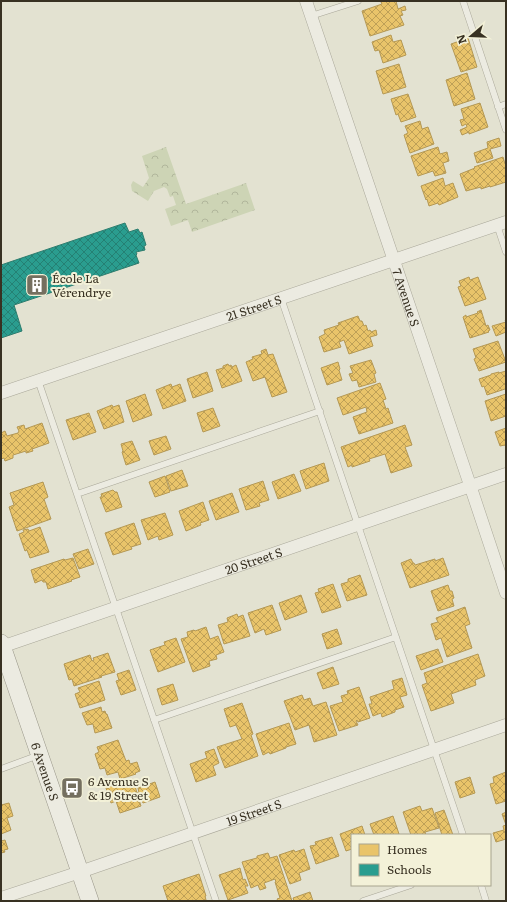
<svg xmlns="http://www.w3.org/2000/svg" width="507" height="902" viewBox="0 0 507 902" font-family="Literata,serif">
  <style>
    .park { fill: url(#park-crowns) }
    .homes { fill: url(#homes-cross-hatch); stroke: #b49854 }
    .schools { fill: url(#schools-cross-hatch); stroke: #2e7d6e }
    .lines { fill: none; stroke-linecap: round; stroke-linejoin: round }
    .service-casing { stroke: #a9a799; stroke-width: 7 }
    .minor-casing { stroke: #a9a799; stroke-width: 13 }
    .secondary-casing { stroke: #999689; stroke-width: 18 }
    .service { stroke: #ecebe1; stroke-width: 6 }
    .minor { stroke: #ecebe1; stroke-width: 12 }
    .secondary { stroke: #ecebe1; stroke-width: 17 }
    .labels { text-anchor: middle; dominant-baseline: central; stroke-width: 4; stroke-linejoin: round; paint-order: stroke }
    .poi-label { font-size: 12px; fill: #383122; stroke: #f3f1d8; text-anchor: start }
    .street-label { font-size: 12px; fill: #383122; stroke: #f3f1d8 }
  </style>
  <defs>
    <pattern id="park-crowns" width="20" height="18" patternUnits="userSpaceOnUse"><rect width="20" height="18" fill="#cdd4b5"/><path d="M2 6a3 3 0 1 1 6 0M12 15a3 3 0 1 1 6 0" fill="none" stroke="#b1b69b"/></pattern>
    <pattern id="homes-cross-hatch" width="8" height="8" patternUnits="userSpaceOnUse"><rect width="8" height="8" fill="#e9c46a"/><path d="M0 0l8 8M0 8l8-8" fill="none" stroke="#bea057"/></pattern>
    <pattern id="schools-cross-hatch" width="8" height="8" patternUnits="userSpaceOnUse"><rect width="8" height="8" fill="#2a9d8f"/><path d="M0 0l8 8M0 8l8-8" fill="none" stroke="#258174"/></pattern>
  </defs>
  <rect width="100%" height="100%" fill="#e3e2d1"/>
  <!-- park -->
  <path class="park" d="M166,147L186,204L246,183L255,210L192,232L188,220L171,226L165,209L176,205L173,196L170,197L167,189L164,187L154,191L148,201L132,191L131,185L133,181L143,187L149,178L142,156Z"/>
  <!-- homes -->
  <path class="homes" d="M384,1H396L398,9L405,6L406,10L401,11L403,15L400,16L404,25L370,36L362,11L382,4L381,2Z
    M391,35L393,42L401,40L406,55L383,63L379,50L375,51L372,42Z
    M468,38L477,67L461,72L451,44Z
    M399,64L406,87L383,94L376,71Z
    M467,73L475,99L454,106L446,80Z
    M408,94L416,117L401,122L398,114L396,115L391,99Z
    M480,103L488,127L469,134V132L462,135L460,130L467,127L466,124L462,126L460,120L464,119L461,109Z
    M420,121L422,129L428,127L434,144L410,153L404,135L408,133L405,126Z
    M499,138L501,146L490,149L493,158L477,163L474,153L488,148L487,142Z
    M438,147L440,154L447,152L449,161L443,163L446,173L435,176L433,171L418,176L411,156Z
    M503,157L505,164H506V182L490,187V186L481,189V187L466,191L460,174L475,168L474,167Z
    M443,178L445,186L453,183L458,197L439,205L438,203L429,206L427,199L426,200L421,186Z
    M469,277L470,280L478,277L486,299L465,306L458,287L461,286L459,281Z
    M481,310L486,326L488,325L490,330L488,331L489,332L470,338L463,317L466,315V317L478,313L477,312Z
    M358,316L360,321H362L364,326L366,325L368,331L370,330L371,332L376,330L377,335L370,337L373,346L349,354L344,340L339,342L341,347L324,352L319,337L325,334L324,330L339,325L338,323Z
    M505,320H506V332L496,336L492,326L506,322Z
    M498,341L506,362L479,371L474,359L476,358L473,349Z
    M266,349L268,355L273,354L287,392L272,397L265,377L253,381L246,362L253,359L252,357L262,354L261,351Z
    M371,360L376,373L374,374L376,382L359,387L357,380L352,381L349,374L353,373L350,366Z
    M338,362L340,369L339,370L342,380L327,385L321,368Z
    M228,364L229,366L231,365L232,367L236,365L242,381L222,388L216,370L223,368V366Z
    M506,371V388L505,389L487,395L484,386L482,387L479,379L491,375V374L499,372V373Z
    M207,372L213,391L193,398L187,379Z
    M380,383L386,399L383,400L386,409L388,408L393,423L359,434L353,417L367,412L366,407L343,415L337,398Z
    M171,384L172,387L180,384L186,401L163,409L156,390Z
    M145,394L152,415L133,422L126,401Z
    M506,394V416L491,421L485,401Z
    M112,405L113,407L119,405L124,422L104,429L97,411Z
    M213,408L220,426L203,432L197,413Z
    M89,413L96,432L73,440L66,420Z
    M42,423L49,443L32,449L33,451L26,453V451L13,455V458L5,461L4,458L1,459V433L5,431L7,436L18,433L19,431L17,427L24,425L25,429Z
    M405,425L412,445L405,447L412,466L391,473L385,454L369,459L370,461L352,467V465L348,467L341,447Z
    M506,428V445L505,446V445L500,446L495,432Z
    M166,436L171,449L154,455L149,441Z
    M132,441L140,460L126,465L122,452L123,451L121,444Z
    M324,463L329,481L306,489L300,471Z
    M182,470L188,486L171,491L166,476Z
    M294,474L301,491L278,499L272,482Z
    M165,476L170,492L155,497L149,482Z
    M263,481L269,500L259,503L260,506L246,510L239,489Z
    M43,482L48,497L44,499L51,519L17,531L9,507L14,505L10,493Z
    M113,490L115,492H117L122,507L106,512L100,497H102L101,494Z
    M232,493L239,512L216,520L209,501Z
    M203,502L209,520L200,523L201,525L186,531L179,511Z
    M165,513L173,535L159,540L158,536L148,540L141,520Z
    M134,523L141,544L131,547L132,549L113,555L105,533Z
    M40,527L49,552L30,558L27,550L25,551L19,534L24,532L23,530L28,529L29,531Z
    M88,549L94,564L79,569L73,554Z
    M73,558L80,577L71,580L72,581L48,589L46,582H43L42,580L35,583L31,570L64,559L65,560Z
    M443,558L449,575L410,588L401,563L411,559L413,563H414L415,565L435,559V561Z
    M360,575L367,595L347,601L341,584L348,582V579Z
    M333,584L341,607L322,613L315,593L319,592L318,589Z
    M448,585L450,591H452L454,598L452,599L454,606L438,611L431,591Z
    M301,595L307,612L285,620L279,603Z
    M272,605L281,630L266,635L264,629L255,633L248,613Z
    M465,607L470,624L465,626L472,648L447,657L441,638L436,640L431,624L438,622L436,618Z
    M237,614L238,617L243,615L250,636L224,644L218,625L228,622L227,618Z
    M206,627L210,639L218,636L224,652L216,655L217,659L209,661L210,666L193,672L181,639L188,637L187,632L194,630L195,631Z
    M337,629L342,644L327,649L322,634Z
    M176,638L185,662L158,672L150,650L165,645L164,642Z
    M438,649L443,662L421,670L416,656Z
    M108,653L115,672L101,676L102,677L74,686L72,679L69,680L64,664L90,655L92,661L94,660L93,658Z
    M478,654L485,676L475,680L476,685L451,694L454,703L431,711L422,685L427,683L424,673Z
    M333,667L339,684L323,689L317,673Z
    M129,670L136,690L121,695L116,681L119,680L117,674Z
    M402,678L407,695L400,697L404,707L395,710V712L382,717L381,713L373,716L369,704H372L370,697L394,689L392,681Z
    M99,681L105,700L80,708L75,694L80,692L78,688Z
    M173,684L178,700L162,705L157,689Z
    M359,687L370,718L358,722L357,720L356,721L358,725L339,731L330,706L343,702L341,696L348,694L347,691Z
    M302,695L304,700L310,698L313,706L326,702L337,735L314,742L309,725L295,730L284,701Z
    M242,703L253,734L251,735L258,756L225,768L217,747L242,739L236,725L230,727L224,709Z
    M101,707L102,712L105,711L106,714H107L112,728L95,733L93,724L87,725L82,713Z
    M289,723L296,744L286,747V748L270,754L269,752L263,755L256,734Z
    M118,740L126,761L129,760L130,764L137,762L140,771L135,773L136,774L120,779L118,772L107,775L105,768L100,769L95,754L99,752L97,747Z
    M214,749L219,763L213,766L216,775L196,782L190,764L207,758L205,752Z
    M506,772V801L496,804L490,784L494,783L493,777Z
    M470,777L475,793L460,798L455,782Z
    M133,779L137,793H139L138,788L155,782L160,797L143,803L141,799L139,800L141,806L120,813L116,801L111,803L106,788Z
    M9,803L13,816L7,818L11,830L1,834V805Z
    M420,806L422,811L432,808L439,828L425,832L426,835H411L403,812Z
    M444,810L453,835H442L435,813Z
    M506,812V839L496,842L493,833L504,830L503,826L506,825L502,814Z
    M393,816L399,834L396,835H374L370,824Z
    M362,826L365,835H352V849L346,851L340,834Z
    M332,837L339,856L316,864L310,846L316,845L315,842Z
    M5,840L8,849L4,850L5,852L1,853V841Z
    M304,849L310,869L299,873L301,880L290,884L279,855L294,850L295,852Z
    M268,853L270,858L277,856L292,901H278L277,899L280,898L275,882H276L275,879L264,883L266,888L260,890L258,885L251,888L242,862L257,858V856Z
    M240,868L243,880L245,879L248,886H245L248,893L228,900L219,875Z
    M199,874L206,896H205L206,900L203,901H194L193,900L190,901H168L163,886Z
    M310,892L313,901H294L293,898Z"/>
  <!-- schools -->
  <path class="schools" d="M125,223L129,232L138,229L140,233L142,232L146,245L144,246L145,250L136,252L137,254L136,255L139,263L14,305L22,331L1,338V265Z"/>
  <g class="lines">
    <!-- service casing -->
    <g class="service-casing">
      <path id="service" d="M463,1L506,130
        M311,16L358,1
        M498,107L506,104
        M497,225L506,252
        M281,298C343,477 401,656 463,835
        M38,380L216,901
        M77,494L320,411
        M154,720L396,637
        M1,769L39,755
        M481,885L486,901
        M363,901L411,885"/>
    </g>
    <!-- minor casing -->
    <g class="minor-casing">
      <g id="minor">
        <path id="s1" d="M306,1L470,485L506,593"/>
        <path id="s2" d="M1,393L506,222"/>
        <path id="s3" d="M1,647L506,474"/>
        <path id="s4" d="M1,898L80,872L506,725"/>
      </g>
    </g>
    <!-- secondary casing -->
    <g class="secondary-casing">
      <g id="secondary">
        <path id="s5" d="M1,643L90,901"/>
      </g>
    </g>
    <!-- service -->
    <use href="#service" class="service"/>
    <!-- minor -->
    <use href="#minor" class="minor"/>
    <!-- secondary -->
    <use href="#secondary" class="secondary"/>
  </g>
  <!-- icons -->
  <defs>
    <g id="building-square" transform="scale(1.15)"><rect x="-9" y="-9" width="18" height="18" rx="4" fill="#746f5f" stroke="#f3f1d8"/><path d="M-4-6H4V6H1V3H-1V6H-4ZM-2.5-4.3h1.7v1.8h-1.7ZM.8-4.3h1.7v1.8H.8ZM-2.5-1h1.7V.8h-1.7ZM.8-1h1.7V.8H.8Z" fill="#fff"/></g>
    <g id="bus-square" transform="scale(1.15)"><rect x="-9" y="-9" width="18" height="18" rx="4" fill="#746f5f" stroke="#f3f1d8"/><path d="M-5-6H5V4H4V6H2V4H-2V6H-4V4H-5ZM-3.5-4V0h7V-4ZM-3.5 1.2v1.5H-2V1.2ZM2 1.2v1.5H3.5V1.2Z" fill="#fff"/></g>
  </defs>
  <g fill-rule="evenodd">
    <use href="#building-square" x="37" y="285"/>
    <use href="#bus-square" x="72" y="788"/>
  </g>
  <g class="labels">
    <!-- poi labels -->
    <g class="poi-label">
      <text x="52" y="278">École La<tspan x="52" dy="14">Vérendrye</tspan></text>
      <text x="88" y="781">6 Avenue S<tspan x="88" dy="14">&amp; 19 Street</tspan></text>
    </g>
    <!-- street labels -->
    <g class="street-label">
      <text stroke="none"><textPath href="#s1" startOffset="313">7 Avenue S</textPath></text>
      <text stroke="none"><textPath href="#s2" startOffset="267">21 Street S</textPath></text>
      <text stroke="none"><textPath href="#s3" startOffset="267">20 Street S</textPath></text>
      <text stroke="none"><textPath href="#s5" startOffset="136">6 Avenue S</textPath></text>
      <text stroke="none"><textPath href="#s4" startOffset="267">19 Street S</textPath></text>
    </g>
  </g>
  <!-- border -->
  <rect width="507" height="902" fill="none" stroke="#383122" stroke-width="4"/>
  <!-- legend -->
  <rect x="351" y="834" width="140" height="52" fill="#f3f1d8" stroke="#a8a48f"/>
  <rect x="359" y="844" width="20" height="12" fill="#e9c46a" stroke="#a8a48f"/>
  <text x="387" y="854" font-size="12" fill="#383122">Homes</text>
  <rect x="359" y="864" width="20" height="12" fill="#2a9d8f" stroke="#a8a48f"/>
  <text x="387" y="874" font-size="12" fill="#383122">Schools</text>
  <!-- north arrow -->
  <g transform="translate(471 36) rotate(251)" stroke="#f3f1d8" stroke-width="3" paint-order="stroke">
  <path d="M0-3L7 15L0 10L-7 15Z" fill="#383122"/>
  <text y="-6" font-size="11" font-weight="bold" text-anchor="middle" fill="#383122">N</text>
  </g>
</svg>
